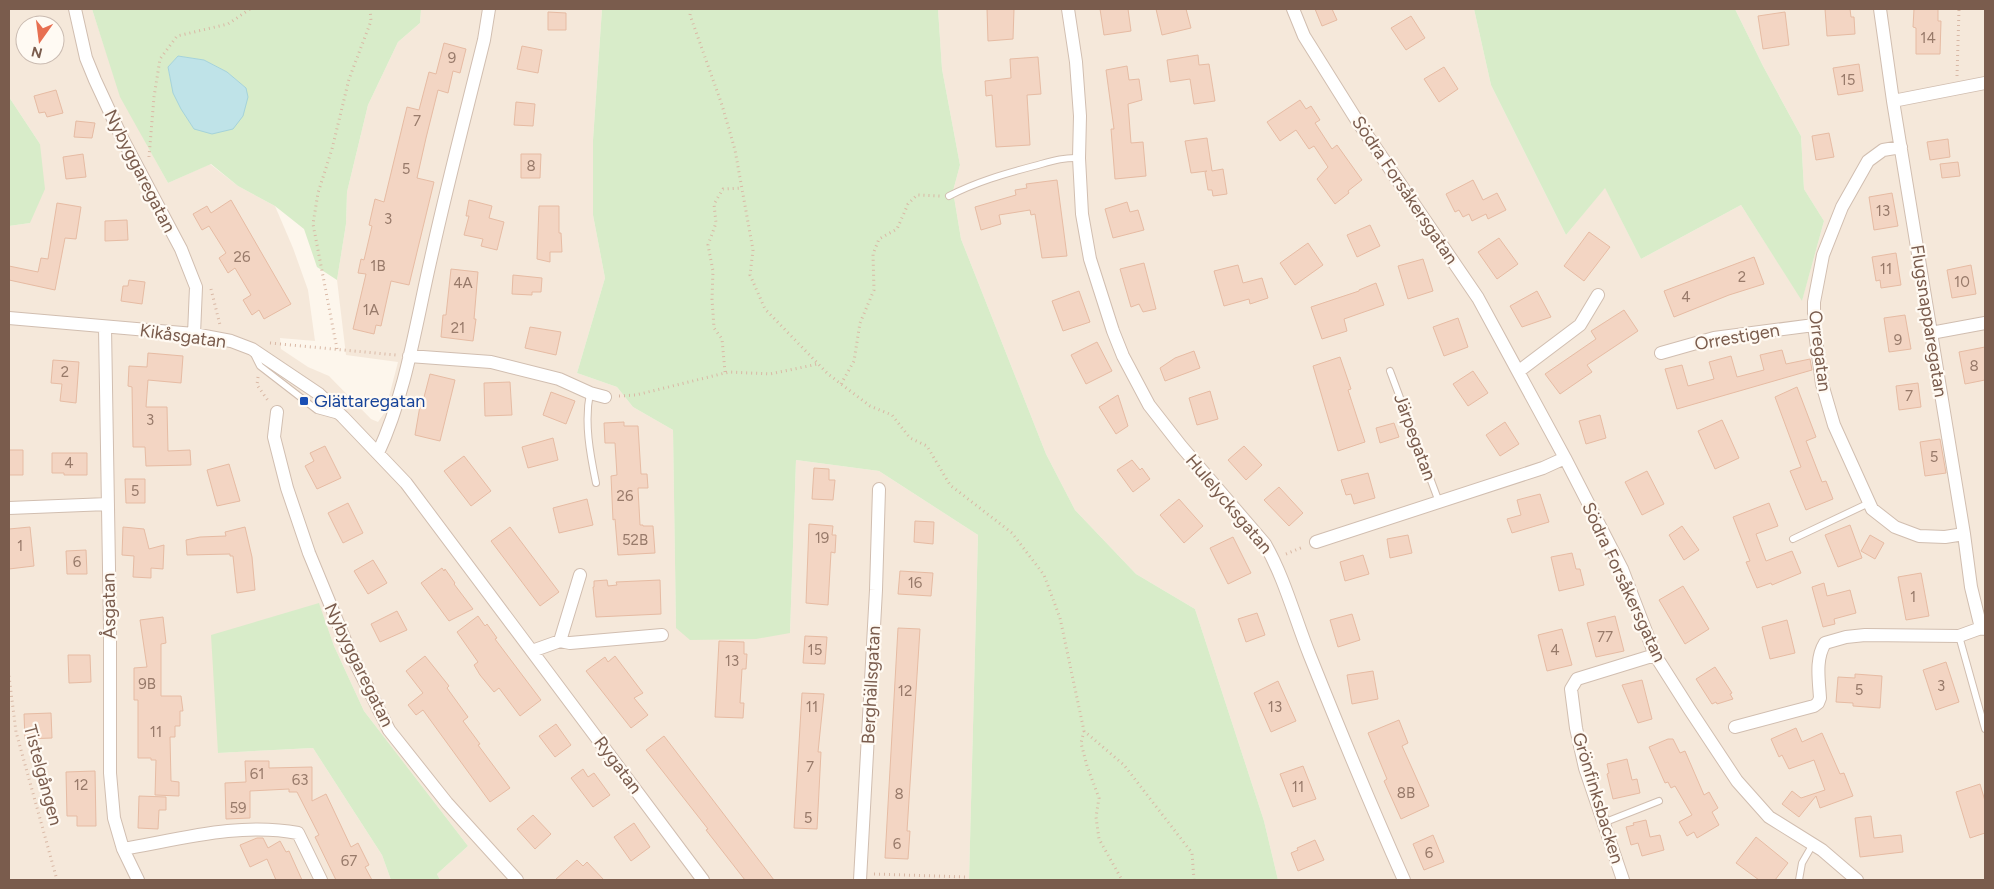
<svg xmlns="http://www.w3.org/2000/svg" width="1994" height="889" viewBox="0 0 1994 889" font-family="Figtree,sans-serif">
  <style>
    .residential { fill: #f5e8da; fill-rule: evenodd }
    .green { fill: #d8ecc9; fill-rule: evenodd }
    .water { fill: #bfe3e8; stroke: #a5d3da }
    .building { fill: #f3d5c3; stroke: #e6bba3 }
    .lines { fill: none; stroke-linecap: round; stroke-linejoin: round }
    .service-casing { stroke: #d1beb0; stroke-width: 8 }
    .minor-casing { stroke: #d1beb0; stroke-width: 14 }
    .path { stroke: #d9b8a5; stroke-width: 3; stroke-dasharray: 1 4; stroke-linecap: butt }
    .service { stroke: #fff; stroke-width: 6 }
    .minor { stroke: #fff; stroke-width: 12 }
    .transit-dot { fill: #1a4fb4; stroke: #fffaf3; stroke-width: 2 }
    .labels { text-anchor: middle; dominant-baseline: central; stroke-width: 4.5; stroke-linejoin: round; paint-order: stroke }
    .number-label { font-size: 15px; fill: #987a6a }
    .street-label { font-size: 18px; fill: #7a5c4d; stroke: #fffaf3 }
    .transit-label { font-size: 18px; fill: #164399; stroke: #fffaf3; text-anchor: start }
  </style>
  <rect width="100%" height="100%" fill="#fdf6ec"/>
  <!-- residential -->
  <path class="residential" d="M9,9H92L121,97L168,183L210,164L238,186L275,206L293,248L308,290L315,341L280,338L281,349L308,367L329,376L371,419L378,422L385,412L398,362L346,355L337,280L346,224L347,192L368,105L398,42L420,23L421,9H602L593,140V215L605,278L577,373L617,387L633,407L673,430L676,628L790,633L796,460L879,471L978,535L969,880H440L437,874L468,846L364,711L334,646L319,604L218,753L313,748L382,855L391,880H9V226L30,223L40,144L9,97ZM25,25H55V55H25Z
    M938,9H1474L1491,85L1566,235L1605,187L1641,259L1741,205L1802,300L1824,221L1804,189L1801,136L1763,66L1735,9H1985V880H1278L1264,821L1195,609L1136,574L1075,510L1046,454L961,239L953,191L960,165L942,69Z"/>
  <!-- green -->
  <path class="green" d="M92,9H421L420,23L398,42L368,105L347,192L346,224L337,280L317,267L304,229L275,206L238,186L211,164L168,183L120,97ZM178,56L204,60L227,72L246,88L194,129C181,109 171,91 168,67Z
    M602,9H938L942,69L960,165L953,191L961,239L1046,454L1075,510L1136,574L1195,609L1264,821L1278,880H969L978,535L879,471L796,460L790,633L756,639L690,640L676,628L673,430L633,407L617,387L577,373L605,278L593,215V140Z
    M1474,9H1735L1763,66L1801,136L1804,189L1824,221L1802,301L1741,205L1641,259L1605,188L1566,235L1491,85Z
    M9,97L40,144L45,189L30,223L9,226Z
    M319,603L334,646L364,711L468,846L437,874L440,880H391L382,855L313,748L218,753L211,635Z"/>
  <!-- water -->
  <path class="water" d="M178,56L204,60L227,72L246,88L248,97L243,116L233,129L212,134L194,129L181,109L173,93L168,67Z"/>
  <!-- building -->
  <path class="building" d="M987,9H1014L1013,39L988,41Z
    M1100,9H1128L1131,31L1104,35Z
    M1156,9H1186L1191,28L1162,35Z
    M1315,9H1332L1337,20L1322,26Z
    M1825,9H1850L1851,17H1854L1855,34L1827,36Z
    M1914,9H1938V21H1941L1940,54H1916V28L1913,27Z
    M548,12L566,13V30H548Z
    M1785,12L1789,45L1763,49L1758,16Z
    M1411,16L1425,38L1406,50L1391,28Z
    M444,43L466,49L460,73L453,71L448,93L438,90L426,138L417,178L434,182L409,285L391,281L381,326L376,325L374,334L353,329L366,274L358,273L361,259L364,260L372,226L369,225L375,199L384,202L407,107L419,110L429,72L436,74Z
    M522,46L542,50L538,73L517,69Z
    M1198,55L1199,65L1209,64L1215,101L1194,104L1190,79L1170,82L1167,60Z
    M1038,57L1041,94L1027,95L1030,145L996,147L992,95L986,96L985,81L1011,78L1010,59Z
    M1859,64L1863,91L1838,95L1833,68Z
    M1127,66L1129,80L1139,79L1142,100L1128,104L1131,143L1143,142L1146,176L1115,179L1111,129H1114L1106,70Z
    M1444,67L1458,89L1439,102L1424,79Z
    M56,90L63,113L47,117L45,112L39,113L34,96Z
    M1300,100L1306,109L1311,106L1320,120L1315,123L1332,149L1337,145L1362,180L1348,191L1349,193L1335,204L1317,179L1328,167L1314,146L1309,149L1296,130L1280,141L1267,122Z
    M516,102L535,104L533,126L514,125Z
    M76,121L95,123L92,138L74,137Z
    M1829,133L1834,157L1816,160L1812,136Z
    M1207,138L1212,171L1223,169L1227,194L1213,196L1212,190H1208L1205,172L1207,171L1191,173L1185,141Z
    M1948,139L1950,157L1930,160L1927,142Z
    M83,154L86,177L66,179L63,157Z
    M521,154H541L540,178H521Z
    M1958,162L1960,176L1942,178L1940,164Z
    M1057,180L1067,256L1042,258L1035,214L1031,215L1030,210L999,215L1001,224L981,230L975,207L1016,195L1015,190L1027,188L1026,184Z
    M1473,180L1483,200L1497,193L1506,210L1488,219L1486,214L1472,221L1469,214L1463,217L1459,210L1455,212L1446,194Z
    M1892,193L1898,226L1874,230L1869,197Z
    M231,200L291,304L264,319L259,310L252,315L243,300L251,295L235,268L228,273L219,258L226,253L209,226L202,230L193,214L207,206L211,213Z
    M469,200L492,206L489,218L504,222L497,250L481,246L483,239L464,235L469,216H466Z
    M1127,202L1130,212L1138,210L1144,230L1113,238L1105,209Z
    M57,203L81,207L76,239L65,238L55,290L9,280V266L38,272L41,258L48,259Z
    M539,206H559V233H561L562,252H550V262L537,259Z
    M127,220L128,240L105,241V221Z
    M1370,225L1380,246L1357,257L1347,235Z
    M1589,232L1610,247L1584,281L1564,266Z
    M1499,238L1518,264L1497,279L1478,252Z
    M1308,243L1323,265L1295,285L1280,263Z
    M1896,253L1901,285L1881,288L1880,280L1876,281L1872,257Z
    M1754,257L1764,284L1729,295L1674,317L1664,291Z
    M1423,259L1433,291L1408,299L1398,266Z
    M1144,263L1156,309L1143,312L1139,304L1131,307L1120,269Z
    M1238,265L1243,283L1262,278L1268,298L1250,304L1249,299L1224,306L1214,271Z
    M1971,265L1976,294L1952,298L1947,270Z
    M451,269L478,272L474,319H476L473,341L441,337L443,315H446Z
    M513,275L542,278L541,292H532V295L512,294Z
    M129,280L145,282L142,304L121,301L123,286H128Z
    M1376,283L1384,305L1344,319L1347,331L1322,339L1311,307L1359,291V290Z
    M1079,291L1090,322L1063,331L1052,301Z
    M1537,291L1551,317L1522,327L1510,306Z
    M1624,310L1638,331L1587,365L1592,372L1560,394L1545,374L1596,339L1591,331Z
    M1905,315L1911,349L1889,352L1884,318Z
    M1458,318L1468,347L1444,356L1433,327Z
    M530,327L561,332L556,355L525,348Z
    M1097,342L1112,371L1086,384L1071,355Z
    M1985,347V380L1965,384L1959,352Z
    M1782,350L1786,364L1810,359L1812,370L1677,409L1665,369L1682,365L1688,386L1714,379L1709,362L1731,356L1737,377L1764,370L1760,355Z
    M1194,351L1200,368L1165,381L1160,368L1175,358Z
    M148,353L183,356L181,383L148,380L146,407H167L168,451L190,450L191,465L146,466L145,447H133L132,387L128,386L129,366L147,367Z
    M1340,357L1351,389L1348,390L1365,442L1338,451L1313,366Z
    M53,360L79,362L76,403L60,401L62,384L51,383Z
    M1473,371L1488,393L1468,406L1453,384Z
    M430,374L455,380L440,441L415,435L421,400L423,401Z
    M510,382L512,415L485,416L484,383Z
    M1918,383L1921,407L1899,410L1896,386Z
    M1797,387L1816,437L1806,441L1822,482L1826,481L1833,499L1806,510L1790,471L1801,467L1775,397Z
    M1210,391L1218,419L1197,425L1189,398Z
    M551,392L575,401L566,424L543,415Z
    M1118,395L1128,426L1116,434L1099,407Z
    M1600,415L1606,438L1586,444L1579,421Z
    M1722,420L1739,458L1715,469L1698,431Z
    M624,422V426H638L641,474H647L648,488H638L640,525H643V526H653L655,553L618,555L615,519L613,520L611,476L617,475L615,443H605L604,423Z
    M1505,422L1519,444L1500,456L1486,435Z
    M1394,423L1399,437L1380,443L1376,428Z
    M553,438L558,460L528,468L522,447Z
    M1940,439L1946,473L1925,476L1920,442Z
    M325,446L341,478L317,489L305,466L314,461L310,453Z
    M1244,446L1262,465L1246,480L1228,460Z
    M9,450H23V475H9Z
    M52,453H87V475H64V473H52Z
    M464,456L491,491L471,506L444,471Z
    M1132,460L1140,470L1142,468L1150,479L1133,492L1117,470Z
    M229,464L240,501L217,506L207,470Z
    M814,468L829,469V480H835L833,500L812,499Z
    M1647,471L1664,504L1642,515L1625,482Z
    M1368,473L1375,498L1354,504L1351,494L1346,495L1341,480Z
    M125,479H145V503H126Z
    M1279,487L1303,513L1289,526L1264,500Z
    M1540,494L1549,522L1512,533L1507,519L1521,515L1517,500Z
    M587,499L593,525L559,533L553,508Z
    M1179,499L1203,526L1184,543L1160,515Z
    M348,503L363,533L343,543L328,513Z
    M1769,503L1778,526L1756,534L1766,561L1792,551L1801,573L1772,585L1771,583L1757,588L1746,562L1750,561L1733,517Z
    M915,521L934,522L933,544L914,542Z
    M809,524L833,526L832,535H836L835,553L831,552L828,605L806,603Z
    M1850,525L1862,558L1838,567L1825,535Z
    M1682,526L1699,550L1684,560L1669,535Z
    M30,527L34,566L9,569V529Z
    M123,527L144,529L149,549L164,545L163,569L151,568V578L133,577L134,556L122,555Z
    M245,527L252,557L255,590L237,593L233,556H230V554L187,555L186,540L200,537L226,536L225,532Z
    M510,527L559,592L540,606L491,541Z
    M1408,535L1412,553L1390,558L1387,539Z
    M1870,535L1884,543L1875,559L1861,551Z
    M1233,537L1251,573L1228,584L1210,548Z
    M86,550L87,574H67L66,551Z
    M1572,553L1576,569H1580L1584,585L1559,591L1551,557Z
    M1363,555L1369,574L1345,581L1340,562Z
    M373,560L387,583L368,594L354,571Z
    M442,568L444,571L445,569L455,583L454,584L473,609L449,621L421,583Z
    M900,571L933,573L931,596L898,594Z
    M1921,573L1929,616L1906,620L1898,577Z
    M607,580L608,586L617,585L616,582L660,580L661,614L596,617L593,587H594V581Z
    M1824,583L1827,596L1850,590L1856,613L1834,619L1835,624L1823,627L1812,587Z
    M1683,586L1709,629L1685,644L1659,600Z
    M397,611L407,630L380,642L371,624Z
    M1257,613L1265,635L1246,642L1238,619Z
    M1352,614L1360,640L1338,647L1330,620Z
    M478,616L485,626L487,624L497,638L495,639L541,700L520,716L499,688L494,692L480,675L474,665L478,662L457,632Z
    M1615,616L1624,651L1596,657L1587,623Z
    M163,617L166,643L161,644V696H181L183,711H180V726H175V737H170L171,781L179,782V796L155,795L156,760H151V758H138V700H134V668L147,667L140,620Z
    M1787,620L1795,653L1770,659L1762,627Z
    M898,628L920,629L907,831H910L908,859L885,858Z
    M1562,629L1572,665L1547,671L1538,635Z
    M805,636L827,637L825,664L803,663Z
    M719,641L744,642V654H747L746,669H742L740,703H744L743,718L715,717Z
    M68,655H90L91,682L69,683Z
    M425,656L449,686L447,688L468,717L463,721L480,744L478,745L510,788L490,802L423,710L416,715L408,705L423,693L406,671Z
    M615,656L643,693L634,698L648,715L631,728L586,671L605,657L608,662Z
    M1946,662L1959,702L1936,710L1923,670Z
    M1715,667L1732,693L1730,694L1733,699L1717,704L1716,702L1712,704L1696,679Z
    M1373,671L1378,699L1352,704L1347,675Z
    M1855,674L1882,676L1880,708L1853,706V703L1836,702L1838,677L1855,678Z
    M1642,680L1652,719L1638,723L1622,685Z
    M1278,681L1296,721L1271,732L1254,693Z
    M802,693L824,694L818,752H821L817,829L794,828Z
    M51,713L52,738L25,739L24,714Z
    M1399,720L1408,743L1402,746L1429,806L1401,819L1384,781L1387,779L1368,733Z
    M556,724L571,745L555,757L539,736Z
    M1796,728L1802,742L1822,733L1840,774L1844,773L1853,796L1820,808L1816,796L1799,817L1782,804L1792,791L1801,798L1825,790L1814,760L1789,769L1782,755L1779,757L1771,739Z
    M664,736L690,770L774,880H745L706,830L708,829L646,750Z
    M1668,739H1673L1680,753L1685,751L1704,795L1709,792L1718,808L1712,812L1719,825L1697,838L1694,832L1687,836L1679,822L1692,815L1675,786L1671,788L1668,782L1665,783L1649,747Z
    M1627,759L1632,780L1637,779L1640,793L1613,799L1607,774L1609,773L1607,764Z
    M245,761H269V768L312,767V801L326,794L351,847L358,843L369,865L365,867L372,880H336L315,837L319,835L297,792H289V789L250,791V818L226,819L225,783L246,782Z
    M1303,766L1316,799L1293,807L1280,774Z
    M583,769L588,777L594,773L610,795L593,807L571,778Z
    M95,771L96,826H77V816H67L66,772Z
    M1980,784L1985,801V833L1970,838L1956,792Z
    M139,796L166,797V810H159L158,829L138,828Z
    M533,815L551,834L535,849L517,829Z
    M1871,816L1874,838L1901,835L1903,852L1860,857L1855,818Z
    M1646,820L1650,837L1660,835L1664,850L1642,856L1638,843L1631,845L1626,827L1634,825L1633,823Z
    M634,823L650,847L631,861L614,837Z
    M1433,835L1444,862L1424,870L1413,844Z
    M1756,837L1788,863L1775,880H1759L1736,863Z
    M257,838H263L268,848L280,841L286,852L289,851L302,880H276L267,859L250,867L240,845Z
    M1315,840L1324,860L1298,871L1291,853L1298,850L1297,848Z
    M577,860L583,866L587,862L604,880H555Z"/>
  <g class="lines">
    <!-- service casing -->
    <g class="service-casing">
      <path id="service" d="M949,196C976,182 1004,174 1034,166C1049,162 1063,157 1079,158
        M254,354L260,366L317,410L339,416
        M1390,371L1439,502
        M590,393C584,422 590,454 596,483
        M1793,539L1869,503
        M1959,636L1985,729
        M1603,823L1659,801
        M1799,880L1802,863L1813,844"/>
    </g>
    <!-- minor casing -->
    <g class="minor-casing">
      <path id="minor" d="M75,9L86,58L95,80L121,136L181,249L196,287L194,334
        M1068,9L1076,62L1080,116L1079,158L1082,214L1090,259L1113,331L1123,356L1149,405L1181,446L1265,544C1285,579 1295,619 1310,656C1340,731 1371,806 1404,880
        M1293,9L1304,36L1356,119L1478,298L1565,458L1622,569L1655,655L1690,710L1737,781L1769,817L1822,850L1857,880
        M1880,9L1893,101L1964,534L1971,587L1981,628L1985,629
        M1893,101L1985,83
        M1901,147L1883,150L1868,161L1842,207L1823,255L1814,302V325L1822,384L1834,425L1872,509L1895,527L1919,536L1945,537L1964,534
        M9,318L194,334L231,341L252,349L319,394L343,417L406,483L703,880
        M105,327L110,628V773L114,818L123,849L138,880
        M1931,333L1985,323
        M1661,353L1714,338L1814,325
        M409,356L491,362L559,379L590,393L605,397
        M1519,371L1580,325L1598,295
        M277,412L274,437L287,488L309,553L349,650L389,730L447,803L517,880
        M378,453C406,393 416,323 431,258C447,185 466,113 484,40L489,9
        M9,508L108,504
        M1316,542L1543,468L1565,458
        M560,641L570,643L662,635
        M532,651L560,641L580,575
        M1735,727L1814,706L1818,703L1820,698C1819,680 1815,659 1825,643L1846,637L1865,635L1959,636L1981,628
        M123,849C181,839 240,822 298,833L321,880
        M860,880L876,590L879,489
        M1623,880L1585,768L1576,728L1571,689L1577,679L1655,655"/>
    </g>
    <!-- path -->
    <path class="path" d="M691,9L690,15L722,105L735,150L753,250L750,275L765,309L828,374L870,406L892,415L910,438L927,446L950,485L1012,533L1044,575L1060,618L1084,731L1124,765L1192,853L1194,880
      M1957,76L1959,9
      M149,157L154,97L160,59L177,36L228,24L250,9
      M211,289L220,325
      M270,343L396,355
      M337,349L313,224L318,193L332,149L349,79L371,21L370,9
      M725,372L722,339L714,328L712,299L713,271L708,245L716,223L714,204L723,189L742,188
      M258,377L257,385L269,402
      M841,384L854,361L860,323L874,290L873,254L879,239L897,229L908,204L917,195L940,196
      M619,396L636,395L729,372L770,374L818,364
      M1286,554L1303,547
      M9,676L16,732L57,880
      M1084,731L1081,743L1087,766L1099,798L1096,817L1099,839L1122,880
      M874,874L966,877"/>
    <!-- service -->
    <use href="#service" class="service"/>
    <!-- minor -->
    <use href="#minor" class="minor"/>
  </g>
  <!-- markers -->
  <rect class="transit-dot" x="299" y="396" width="10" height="10" rx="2.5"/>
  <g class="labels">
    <!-- number labels -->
    <g class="number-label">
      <text x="1928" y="38">14</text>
      <text x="452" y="58">9</text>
      <text x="1848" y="80">15</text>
      <text x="417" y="121">7</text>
      <text x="531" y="166">8</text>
      <text x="406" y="169">5</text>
      <text x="1883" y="211">13</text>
      <text x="388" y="219">3</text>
      <text x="242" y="257">26</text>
      <text x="378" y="266">1B</text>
      <text x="1886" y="269">11</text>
      <text x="1742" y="277">2</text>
      <text x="1962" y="282">10</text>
      <text x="463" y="283">4A</text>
      <text x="1686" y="297">4</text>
      <text x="371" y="310">1A</text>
      <text x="458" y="328">21</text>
      <text x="1898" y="340">9</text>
      <text x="1974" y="366">8</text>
      <text x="65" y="372">2</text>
      <text x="1909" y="396">7</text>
      <text x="150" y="420">3</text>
      <text x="1934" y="457">5</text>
      <text x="69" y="463">4</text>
      <text x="135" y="491">5</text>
      <text x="625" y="496">26</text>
      <text x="822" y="538">19</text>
      <text x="635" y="540">52B</text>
      <text x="20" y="546">1</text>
      <text x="77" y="562">6</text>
      <text x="915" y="583">16</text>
      <text x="1913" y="597">1</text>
      <text x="1605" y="637">77</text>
      <text x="815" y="650">15</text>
      <text x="1555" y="650">4</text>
      <text x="732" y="661">13</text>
      <text x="147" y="684">9B</text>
      <text x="1941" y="686">3</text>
      <text x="1859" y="690">5</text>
      <text x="905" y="691">12</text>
      <text x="812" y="707">11</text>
      <text x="1275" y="707">13</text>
      <text x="156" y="732">11</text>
      <text x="810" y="767">7</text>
      <text x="257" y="774">61</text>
      <text x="300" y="780">63</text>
      <text x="81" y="785">12</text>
      <text x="1298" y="787">11</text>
      <text x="1406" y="793">8B</text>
      <text x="899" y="794">8</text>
      <text x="238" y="808">59</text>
      <text x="808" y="818">5</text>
      <text x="897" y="844">6</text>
      <text x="1429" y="853">6</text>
      <text x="349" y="861">67</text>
    </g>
    <!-- street labels -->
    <g class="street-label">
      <text transform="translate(140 171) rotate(63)">Nybyggaregatan</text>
      <text transform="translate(1405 190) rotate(56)">Södra Forsåkersgatan</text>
      <text transform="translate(1929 321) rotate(81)">Flugsnapparegatan</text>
      <text transform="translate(183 336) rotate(8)">Kikåsgatan</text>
      <text transform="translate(1737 337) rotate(-10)">Orrestigen</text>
      <text transform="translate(1820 351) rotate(83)">Orregatan</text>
      <text transform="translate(1415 437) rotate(70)">Järpegatan</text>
      <text transform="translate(1229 504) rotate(50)">Hulelycksgatan</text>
      <text transform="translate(1624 582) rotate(65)">Södra Forsåkersgatan</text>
      <text transform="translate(109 606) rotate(-91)">Åsgatan</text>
      <text transform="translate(359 665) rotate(64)">Nybyggaregatan</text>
      <text transform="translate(871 685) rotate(-87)">Berghällsgatan</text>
      <text transform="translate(618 765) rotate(53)">Rygatan</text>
      <text transform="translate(43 775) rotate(75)">Tistelgången</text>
      <text transform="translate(1598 798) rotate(73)">Grönfinksbacken</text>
    </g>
    <!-- transit labels -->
    <g class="transit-label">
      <text x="314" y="401">Glättaregatan</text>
    </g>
  </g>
  <!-- border -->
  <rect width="1994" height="889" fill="none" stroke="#7a5c4d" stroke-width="20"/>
  <!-- north arrow -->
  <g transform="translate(40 40) rotate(194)"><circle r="24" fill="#fffaf3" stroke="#cabbb1"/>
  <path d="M0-4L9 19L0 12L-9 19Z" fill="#e76f51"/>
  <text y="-8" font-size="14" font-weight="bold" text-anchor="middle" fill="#7a5c4d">N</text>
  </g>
</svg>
